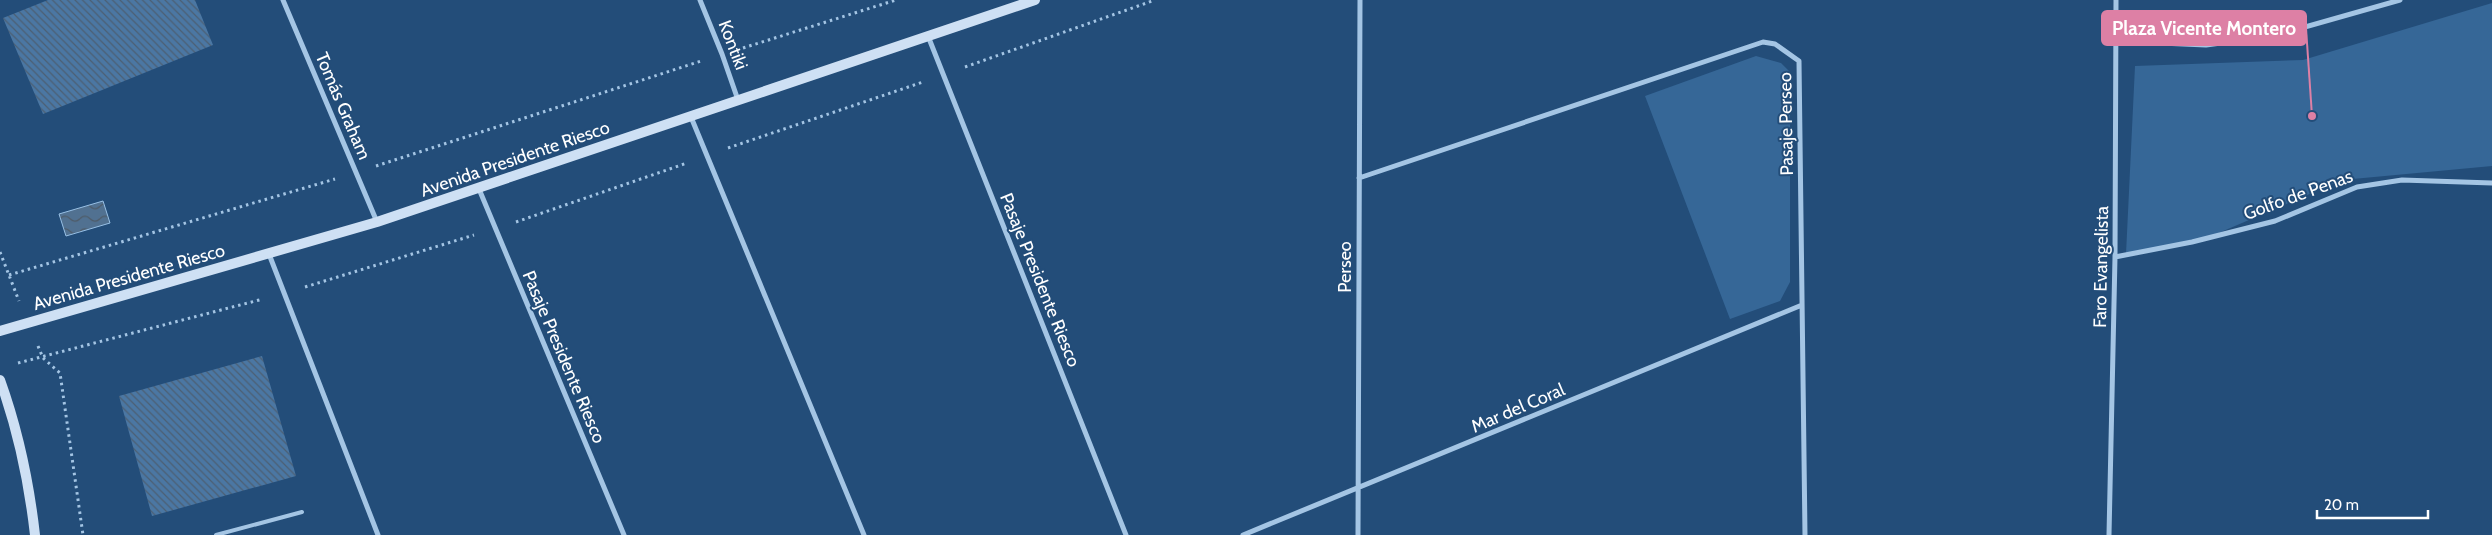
<svg xmlns="http://www.w3.org/2000/svg" width="2492" height="535" viewBox="0 0 2492 535" font-family="Cabin,sans-serif">
  <style>
    .green { fill: #366797 }
    .water { fill: url(#water-waves); stroke: #98c0e5 }
    .building { fill: url(#building-back-hatch) }
    .lines { fill: none; stroke-linecap: round; stroke-linejoin: round }
    .path { stroke: #a4c5e4; stroke-width: 3; stroke-dasharray: 2.5 4; stroke-linecap: butt }
    .lane { stroke: #a4c5e4; stroke-width: 4 }
    .street { stroke: #a4c5e4; stroke-width: 5 }
    .secondary { stroke: #cee0f4; stroke-width: 10 }
    .labels { text-anchor: middle; dominant-baseline: central; stroke-width: 4; stroke-linejoin: round; paint-order: stroke }
    .street-label { font-size: 18px; fill: #fff; stroke: #234d79 }
    .leader { fill: none; stroke: #dd80a5; stroke-width: 2 }
    .callout-dot { fill: #dd80a5; stroke: #234d79; stroke-width: 2 }
    .callout { fill: #dd80a5; stroke: #dd80a5; stroke-width: 2 }
    .callout-label { font-size: 19px; text-anchor: middle; font-weight: bold; fill: #fff }
  </style>
  <defs>
    <pattern id="water-waves" width="16" height="10" patternUnits="userSpaceOnUse" patternTransform="scale(1.25)"><rect width="16" height="10" fill="#517191"/><path d="M0 5q4-4 8 0t8 0" fill="none" stroke="#4e5b68"/></pattern>
    <pattern id="building-back-hatch" width="6" height="6" patternUnits="userSpaceOnUse" patternTransform="scale(1.25)"><rect width="6" height="6" fill="#4b77a3"/><path d="M-1 5l2 2M0 0l6 6M5-1l2 2" fill="none" stroke="#4c5f73"/></pattern>
  </defs>
  <rect width="100%" height="100%" fill="#234d79"/>
  <!-- green -->
  <path class="green" d="M2492,3V166L2342,180L2193,244L2126,254L2135,66L2303,60Z
    M1756,56L1781,63L1790,72V282L1780,301L1730,319L1645,96Z"/>
  <!-- water -->
  <path class="water" d="M103,201L110,223L66,236L59,214Z"/>
  <!-- building -->
  <path class="building" d="M48,0H195L213,45L43,114L3,18Z
    M262,356L296,476L152,516L119,396Z"/>
  <g class="lines">
    <!-- path -->
    <path class="path" d="M743,48L896,0
      M965,67L1155,0
      M728,148L923,82
      M376,166L701,61
      M516,222L687,163
      M0,252L19,301
      M9,275L335,179
      M305,287L474,235
      M38,346L43,358L60,373L83,535
      M18,363L263,299"/>
    <!-- lane -->
    <path class="lane" d="M216,535L302,512"/>
    <!-- street -->
    <path class="street" d="M283,0L377,222
      M700,0L722,54L738,100
      M928,36L1126,535
      M2115,41L2206,45L2273,36L2400,0
      M691,117L864,535
      M1359,178L1763,42L1775,44L1799,61L1805,535
      M479,189L624,535
      M269,254L378,535
      M2115,257L2192,242L2275,221L2357,187L2402,180L2492,183
      M1243,535L1802,305
      M1358,535L1360,0
      M2109,535L2115,257L2116,0"/>
    <!-- secondary -->
    <path class="secondary" d="M0,331L377,222L1035,0
      M0,380C18,430 29,482 35,535"/>
  </g>
  <g class="labels">
    <!-- street labels -->
    <g class="street-label">
      <text transform="translate(733 45) rotate(69)">Kontiki</text>
      <text transform="translate(343 106) rotate(67)">Tomás Graham</text>
      <text transform="translate(1786 124) rotate(-91)">Pasaje Perseo</text>
      <text transform="translate(515 159) rotate(-19)">Avenida Presidente Riesco</text>
      <text transform="translate(2298 195) rotate(-20)">Golfo de Penas</text>
      <text transform="translate(1345 267) rotate(-90)">Perseo</text>
      <text transform="translate(2101 267) rotate(-89)">Faro Evangelista</text>
      <text transform="translate(129 277) rotate(-16)">Avenida Presidente Riesco</text>
      <text transform="translate(1040 280) rotate(68)">Pasaje Presidente Riesco</text>
      <text transform="translate(564 357) rotate(67)">Pasaje Presidente Riesco</text>
      <text transform="translate(1518 408) rotate(-23)">Mar del Coral</text>
    </g>
  </g>
  <!-- callouts -->
  <path class="leader" d="M2312 116L2306 28"/>
  <circle class="callout-dot" cx="2312" cy="116" r="5"/>
  <rect class="callout" x="2102" y="11" width="204" height="34" rx="5"/>
  <g class="callout-label">
    <text x="2204" y="35">Plaza Vicente Montero</text>
  </g>
  <!-- scale -->
  <path d="M2317 510v8h111v-8" fill="none" stroke="#ffffff" stroke-width="2.5"/>
  <text x="2324" y="510" font-size="15" fill="#ffffff" stroke="#234d79" stroke-width="4" paint-order="stroke">20 m</text>
</svg>
